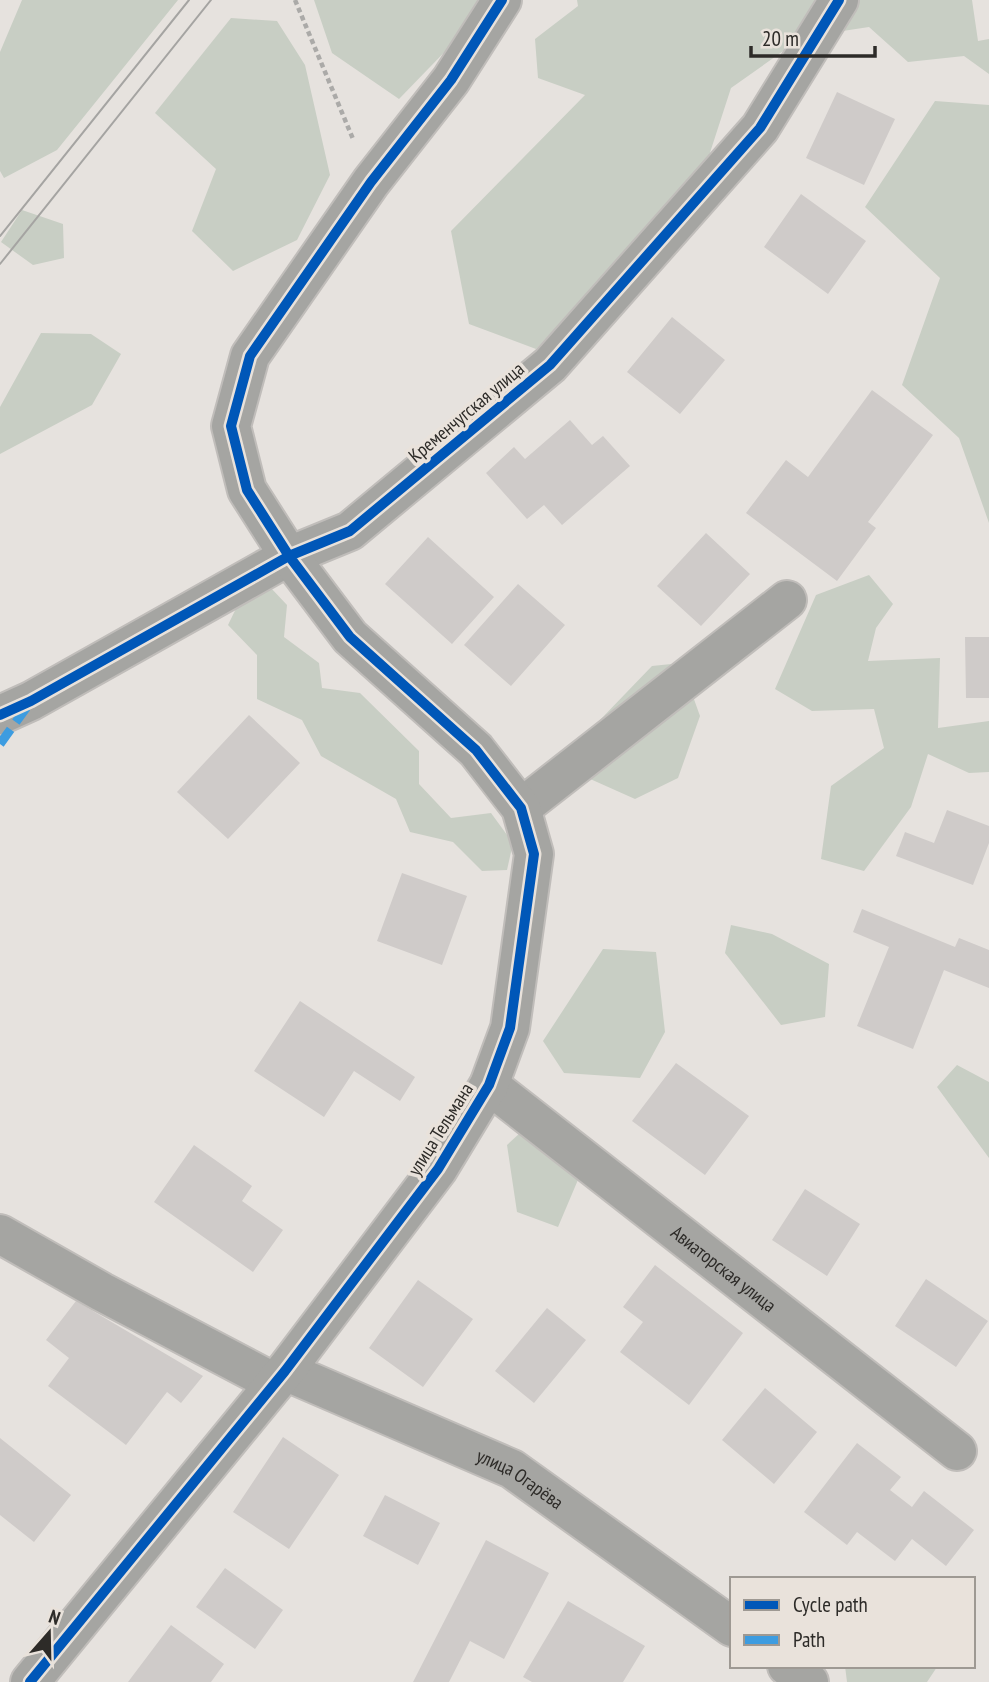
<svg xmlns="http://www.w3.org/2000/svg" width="989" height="1682" viewBox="0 0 989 1682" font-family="'PT Sans Narrow',sans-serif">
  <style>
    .green { fill: #c8cec4 }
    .building { fill: #cfcbc9 }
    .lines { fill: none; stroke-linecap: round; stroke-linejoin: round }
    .minor-casing { stroke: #c0bdba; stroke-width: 42 }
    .path { stroke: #abaaa8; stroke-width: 4.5; stroke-dasharray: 5 3.5; stroke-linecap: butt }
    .minor { stroke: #a5a5a2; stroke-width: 38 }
    .tram { stroke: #a5a4a2; stroke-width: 2 }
    .quiet { stroke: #3d9ce0; stroke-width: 9; stroke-dasharray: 18 9; stroke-linecap: butt }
    .cycleway-casing { stroke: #e9e2db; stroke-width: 15 }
    .cycleway { stroke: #0057b8; stroke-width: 10 }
    .labels { text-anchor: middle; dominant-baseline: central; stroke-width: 7; stroke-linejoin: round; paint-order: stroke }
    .street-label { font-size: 19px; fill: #2d2b28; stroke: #e9e2db }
  </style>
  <rect width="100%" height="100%" fill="#e6e2de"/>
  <!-- green -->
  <path class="green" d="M22,0H178L57,150L4,178L0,171V52Z
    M314,0H481L461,35L399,99L332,53Z
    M577,0H972L978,41L989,39V74L964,56L908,62L869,27L803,37L731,88L705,168L536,349L469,324L451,231L585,95L538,78L535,39L578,6Z
    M231,18L277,21L305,65L330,175L297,240L233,271L192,231L216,169L155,113Z
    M935,101L989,105V523L959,438L902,385L940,278L865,207Z
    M22,210L63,224L64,258L33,265L1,242Z
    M41,333L91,334L121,354L92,405L0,454V407Z
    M869,575L893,604L876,628L868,661L940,658L938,728L989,721V772L969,773L928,754L911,807L864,871L821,859L831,786L884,748L874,709L812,711L775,689L816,595Z
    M270,587L287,605L284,637L319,663L322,688L360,693L419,751V784L451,818L491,813L513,843L507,870L482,871L453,842L410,832L396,799L321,756L302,720L257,699V655L228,625L245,590Z
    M681,663L700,716L678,778L635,799L588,778L599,721L652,666Z
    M731,925L772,934L829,964L825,1017L781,1025L725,953Z
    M603,949L656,952L665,1032L640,1078L564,1073L543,1041Z
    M957,1065L989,1082V1158L937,1087Z
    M544,1111L594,1142L558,1227L517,1212L507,1145Z
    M845,1666H937V1667L927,1682H847Z"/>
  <!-- building -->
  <path class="building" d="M837,92L895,119L864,185L806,158Z
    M801,194L866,241L828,294L764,247Z
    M672,317L725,360L680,414L627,372Z
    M872,390L933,435L868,522L876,528L837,581L746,513L786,460L808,477Z
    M570,420L592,445L603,436L630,466L562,525L544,505L527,519L486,473L514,447L525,459Z
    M706,533L750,574L701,626L657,586Z
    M428,537L494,597L452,644L385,584Z
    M518,584L565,625L511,686L464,645Z
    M965,637H989V698H966Z
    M249,715L300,763L228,839L177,792Z
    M947,810L989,826V843L973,885L896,856L905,832L934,843Z
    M402,873L467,896L442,965L377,941Z
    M862,909L955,947L959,938L989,950V988L944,970L913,1049L857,1026L889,947L853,932Z
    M300,1001L415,1077L400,1101L354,1071L324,1117L254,1071Z
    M676,1063L749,1116L705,1175L632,1121Z
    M194,1145L252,1186L242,1201L283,1230L253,1272L154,1202Z
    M805,1189L860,1224L827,1276L772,1240Z
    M655,1265L743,1333L689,1405L620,1352L643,1322L623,1307Z
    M926,1279L988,1321L956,1367L895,1326Z
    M418,1280L473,1319L423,1387L369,1348Z
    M76,1301L203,1376L181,1403L167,1392L126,1445L48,1386L69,1358L46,1340Z
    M547,1308L586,1340L534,1403L495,1371Z
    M765,1388L817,1432L774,1484L722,1440Z
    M283,1437L339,1475L289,1549L233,1512Z
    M0,1438L71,1495L34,1542L0,1515Z
    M857,1443L901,1477L890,1490L912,1507L924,1491L974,1530L946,1566L912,1539L895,1561L857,1532L847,1545L804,1512Z
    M385,1495L440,1523L418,1565L363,1536Z
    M486,1540L549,1573L504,1659L470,1641L449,1682H413Z
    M225,1568L283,1610L255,1649L196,1607Z
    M568,1601L645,1646L623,1682H532L523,1677Z
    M171,1625L224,1664L211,1682H128Z"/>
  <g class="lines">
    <!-- minor casing -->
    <g class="minor-casing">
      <g id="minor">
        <path d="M0,715L31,701L289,556L350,531L550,365L760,128L839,0"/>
        <path d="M521,808L787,600"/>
        <path id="s1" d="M489,1085L957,1451"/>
        <path d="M0,1234L102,1292L275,1383"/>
        <path id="s2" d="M285,1371L512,1469L732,1627"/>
        <path d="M787,1666L809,1682"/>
        <path d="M30,1682L285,1371L438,1169L489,1085L510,1028L534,854L521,808L476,750L350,637L289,556L247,490L231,426L250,356L371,182L451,80L502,0"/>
      </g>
    </g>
    <!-- path -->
    <path class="path" d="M295,0L353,139"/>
    <!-- minor -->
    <use href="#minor" class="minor"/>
    <!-- tram -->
    <path class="tram" d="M0,236L189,0
      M0,264L211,0"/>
    <!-- quiet -->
    <path class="quiet" d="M0,744L29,704"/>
    <!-- cycleway casing -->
    <g class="cycleway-casing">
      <path id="cycleway" d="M0,715L31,701L289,556L350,531L550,365L760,128L839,0
        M30,1682L285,1371L438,1169L489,1085L510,1028L534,854L521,808L476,750L350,637L289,556L247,490L231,426L250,356L371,182L451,80L502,0"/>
    </g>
    <!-- cycleway -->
    <use href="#cycleway" class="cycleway"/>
  </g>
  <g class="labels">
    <!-- street labels -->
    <g class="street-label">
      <text transform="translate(466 412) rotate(-40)">Кременчугская улица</text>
      <text transform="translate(440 1129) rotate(-58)">улица Тельмана</text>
      <text stroke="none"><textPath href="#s1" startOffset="298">Авиаторская улица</textPath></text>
      <text stroke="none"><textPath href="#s2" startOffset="259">улица Огарёва</textPath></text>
    </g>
  </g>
  <!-- legend -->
  <rect x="730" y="1577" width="245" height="91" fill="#e9e2db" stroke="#9e9993" stroke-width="2"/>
  <rect x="744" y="1600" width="35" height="10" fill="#0057b8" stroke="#9e9993" stroke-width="2"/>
  <text x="793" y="1612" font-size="21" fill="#2d2b28">Cycle path</text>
  <rect x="744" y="1635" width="35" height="10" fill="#3d9ce0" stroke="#9e9993" stroke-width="2"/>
  <text x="793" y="1647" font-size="21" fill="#2d2b28">Path</text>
  <!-- north arrow -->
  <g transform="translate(49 1633) rotate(20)" stroke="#e9e2db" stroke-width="5" paint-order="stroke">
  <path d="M0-5L12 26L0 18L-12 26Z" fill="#2d2b28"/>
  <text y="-10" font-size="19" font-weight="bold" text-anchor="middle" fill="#2d2b28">N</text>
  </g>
  <!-- scale -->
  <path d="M751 46v10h124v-10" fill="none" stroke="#2d2b28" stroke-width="3.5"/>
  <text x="762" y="46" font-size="21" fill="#2d2b28" stroke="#e9e2db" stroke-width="5" paint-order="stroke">20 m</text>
</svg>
